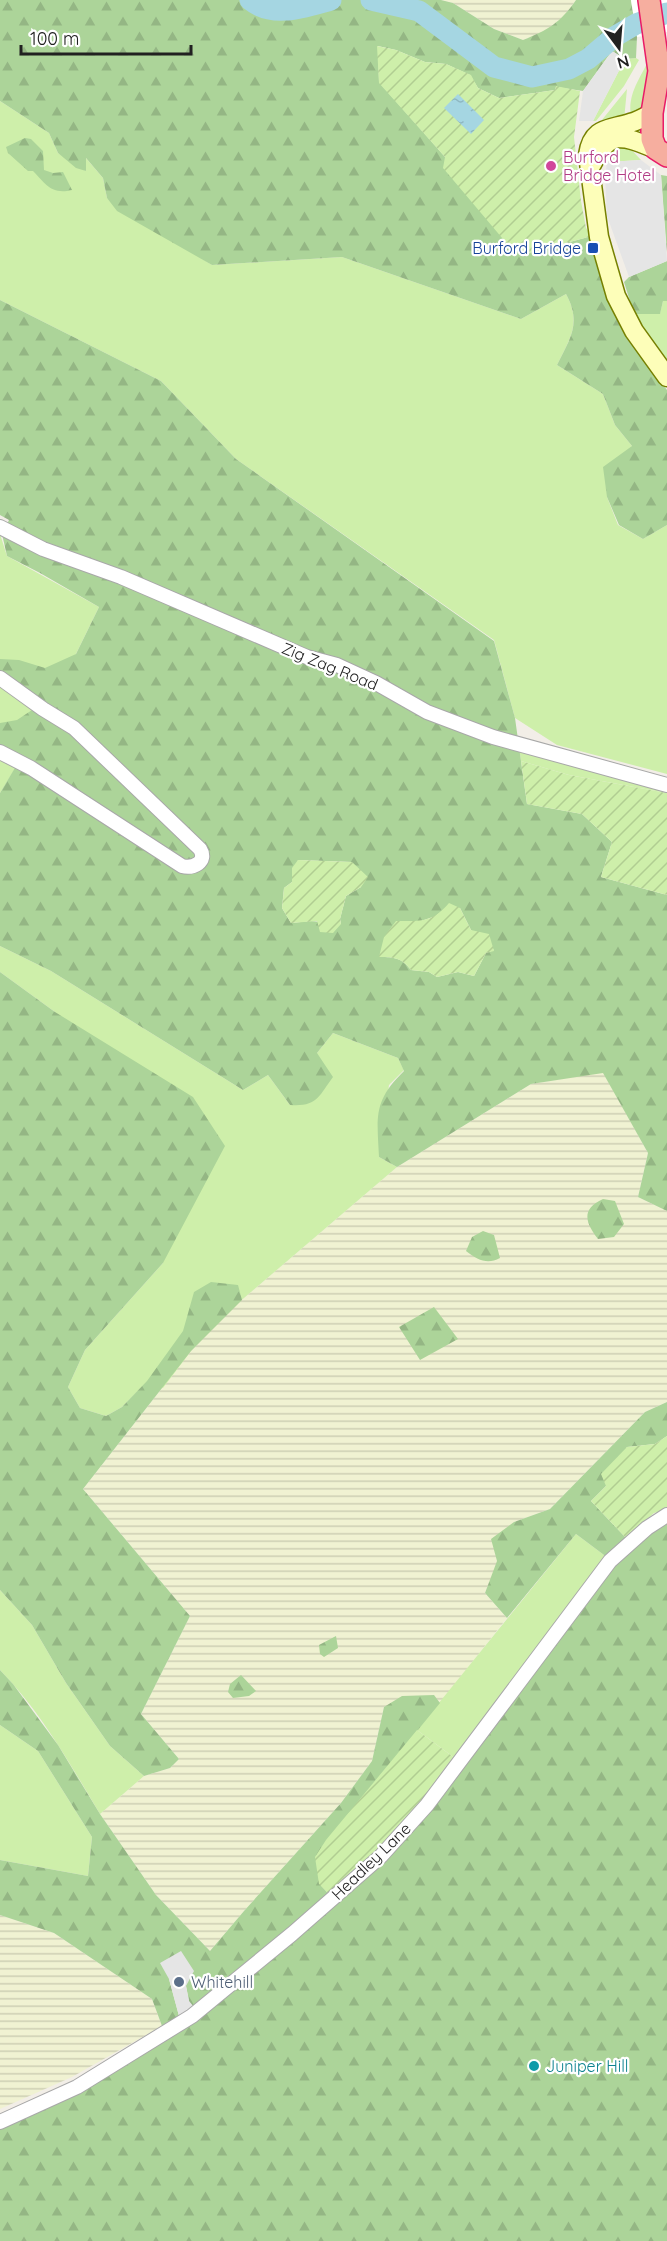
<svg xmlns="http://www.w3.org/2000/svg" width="667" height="2241" viewBox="0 0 667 2241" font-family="Quicksand,sans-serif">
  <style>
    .farmland { fill: url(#farmland-rules) }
    .grass { fill: #ceefaa }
    .forest { fill: url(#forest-firs); fill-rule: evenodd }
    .garden { fill: url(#garden-furrows) }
    .parking { fill: #e5e5e5 }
    .water { fill: url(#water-ripples) }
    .pier { fill: #fff }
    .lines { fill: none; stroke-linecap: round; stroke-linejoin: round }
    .river { stroke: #a5d6e2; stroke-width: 21 }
    .minor-casing { stroke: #a8a8a8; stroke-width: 16 }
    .secondary-casing { stroke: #768000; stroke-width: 21 }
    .trunk-casing { stroke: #e91b67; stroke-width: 24 }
    .minor { stroke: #fff; stroke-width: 14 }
    .secondary { stroke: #fdfeb9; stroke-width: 18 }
    .trunk { stroke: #f6ae9f; stroke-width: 21 }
    .hotel-dot { fill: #d1479c; stroke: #fff; stroke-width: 2 }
    .transit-dot { fill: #1a4fb4; stroke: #fff; stroke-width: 2 }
    .service-dot { fill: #5c6f8a; stroke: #fff; stroke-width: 2 }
    .culture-dot { fill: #0f9aa8; stroke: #fff; stroke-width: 2 }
    .labels { text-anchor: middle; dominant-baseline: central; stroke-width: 4.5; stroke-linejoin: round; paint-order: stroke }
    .hotel-label { font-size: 16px; fill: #b23c85; stroke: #fff; text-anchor: start }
    .transit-label { font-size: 16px; fill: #164399; stroke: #fff; text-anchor: end }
    .street-label { font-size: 16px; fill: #212121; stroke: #fff }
    .service-label { font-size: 16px; fill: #4e5e75; stroke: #fff; text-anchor: start }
    .culture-label { font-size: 16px; fill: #0d838f; stroke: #fff; text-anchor: start }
  </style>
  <defs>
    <pattern id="farmland-rules" width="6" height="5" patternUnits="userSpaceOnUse" patternTransform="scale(1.5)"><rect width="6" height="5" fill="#f0f2d2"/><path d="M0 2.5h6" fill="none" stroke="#cecfb4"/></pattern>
    <pattern id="forest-firs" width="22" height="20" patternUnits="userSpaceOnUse" patternTransform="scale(1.5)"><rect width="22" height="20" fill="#acd499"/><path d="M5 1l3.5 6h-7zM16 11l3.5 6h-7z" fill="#94b684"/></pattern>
    <pattern id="garden-furrows" width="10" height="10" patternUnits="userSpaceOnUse" patternTransform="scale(1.5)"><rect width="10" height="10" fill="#ceefaa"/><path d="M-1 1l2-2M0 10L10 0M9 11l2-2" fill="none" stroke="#b1cd92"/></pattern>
    <pattern id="water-ripples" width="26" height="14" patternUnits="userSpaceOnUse" patternTransform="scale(1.5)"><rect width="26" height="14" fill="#a5d6e2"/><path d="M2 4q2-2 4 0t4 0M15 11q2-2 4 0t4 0" fill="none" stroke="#8eb7c2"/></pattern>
  </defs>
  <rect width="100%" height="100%" fill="#f2eee7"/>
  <!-- farmland -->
  <path class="farmland" d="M441,0H576L565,16L548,30L523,40L494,29L453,3Z
    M603,1072L648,1153L638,1197L667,1211V1402L645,1412L550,1509L514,1522L485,1593L507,1618L440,1703L433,1695L384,1707L372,1761L341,1803L244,1911L210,1951L156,1895L100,1814L144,1776L170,1768L179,1759L141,1714L190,1616L83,1489L191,1351L230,1310L397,1167L531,1084Z
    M0,1915L54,1933L152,1999L162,2026L72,2077L0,2109Z"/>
  <!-- grass -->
  <path class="grass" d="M650,57L653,60C650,80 651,107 631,117C627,93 641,78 650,57Z
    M636,58L639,60L624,86L596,121H593L625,59Z
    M627,89L624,120L597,126Z
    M0,101L49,133L58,153L86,171L85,157L103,178L107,198L212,265L342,257L521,319L566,294C582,323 570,338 557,365L603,394L615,425L632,446L607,497L618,525L643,539L667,525V774L557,745L515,718L494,640L236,459L161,381L0,300Z
    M625,143L641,160L607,162L603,157L607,151Z
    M663,301H667V363L634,314L660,313Z
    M0,534L7,556L99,607L49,709L0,671Z
    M0,682L46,716L0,745Z
    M519,747L667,789V793L569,775L521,761Z
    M0,754L19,762L0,793Z
    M0,946L51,971L243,1090L268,1075L290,1105L317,1053L333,1033L398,1058L404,1070L389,1085L379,1157L397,1167L230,1310L191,1351L163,1388L147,1382L122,1407L106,1416L80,1408L68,1387L85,1350L163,1263L55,1012L0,972Z
    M576,1534L608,1558L456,1759L417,1730Z
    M0,1590L32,1625L66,1683L110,1746L144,1776L100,1814C70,1764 41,1712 0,1670Z
    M0,1725L38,1751L92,1837L88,1876L0,1860Z"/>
  <!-- forest -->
  <path class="forest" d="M0,0H441L453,3L494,29L523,40C548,30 560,23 576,0H631L637,37L636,58L625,59L612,51L583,91L556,87L555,90L499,98L478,88L470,75L446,64L425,62L396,50L378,46L379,82L445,157L525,254L592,236L614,306L628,340L667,390V525L643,539L619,525L607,497L603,467L632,446L615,425L603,394L557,365C570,339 582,323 566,294L521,319L342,257L212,265L117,211L107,198L103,178L86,158V171L76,168L58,153L49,133L0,101Z
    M25,138L31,139L43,151L44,170L53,173L63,172L72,190C51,195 46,184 33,171H28L8,153L6,147Z
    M661,175L667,176V253Z
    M667,261V301H663L660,314H634L624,282L629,277Z
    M0,300L161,381L236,459L494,641L515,718L527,804L582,814L612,842L601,877L667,895V1211L638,1197L648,1153L603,1073L531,1084L397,1167L379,1157C377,1117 373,1101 404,1071L398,1058L333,1033L317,1053L333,1077C319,1096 317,1107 290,1105L268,1075L243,1090L51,971L0,946V793L22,756L0,745V723L17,720L35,708L49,709L0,671V659L19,660L45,668L76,654L99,607L40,573L7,556L2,534L9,520L0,515ZM298,860L352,862L361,887L346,896L340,919L341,924L311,921L291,923L282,908L284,888L292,882ZM460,908L471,930L494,950L486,953L474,976L458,972L437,977L429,972L411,970C402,958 394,957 380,957L396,922L421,921Z
    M0,972L55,1012L193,1097L225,1146L163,1263L85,1350L68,1387L80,1408L106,1416L122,1407L147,1381L183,1331L194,1292L211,1282L238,1285L242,1300L191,1351L83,1489L190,1616L141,1714L179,1759L170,1768L144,1776L110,1746L66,1683L32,1625L0,1590Z
    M603,1199L615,1201L624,1224L614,1237L598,1239C585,1222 581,1209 603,1199Z
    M483,1231L494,1235L500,1258C487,1265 478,1260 466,1251L472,1237Z
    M434,1307L458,1339L420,1360L399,1327Z
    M667,1402V1436L655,1444L627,1447L606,1486L591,1501L626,1538L608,1558L576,1534L507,1618L485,1593L497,1561L491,1539L514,1522L550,1509L645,1412Z
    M667,1521V2241H0V2122L192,2016L186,1986L169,1979L179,2016L162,2026L152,1999L54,1933L0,1915V1860L88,1876L92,1837L38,1751L0,1725V1670L13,1684L58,1745L100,1814L156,1895L210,1951L244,1911L341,1803L372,1761L384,1707L402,1696L434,1695L440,1703L377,1780L319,1883L335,1901L371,1870L613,1562Z
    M336,1636L338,1648L324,1657L320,1654L319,1645Z
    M241,1675L256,1691L249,1696L233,1698L228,1692L230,1684Z"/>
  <!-- garden -->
  <path class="garden" d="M377,46L396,50L425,62L446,64L471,75L478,88L499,98L555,90L556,86L580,91L574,137L581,201L586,228L592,236L525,254L508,245L443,168L445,157L379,83Z
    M521,761L569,775L667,793V895L601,877L612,842L582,814L527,804Z
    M298,860L352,862L368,877L361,887L346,896L340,919L341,924L333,933L320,932L317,921L291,923L282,908L284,888L292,882V868Z
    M449,903L460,908L471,930L489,934L494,951L486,953L474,976L458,972L437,977L429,972L411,970C402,958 394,957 379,957L384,937L396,921C421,921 432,923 449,903Z
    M667,1436V1510L654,1513L626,1538L591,1501L606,1486L601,1474L627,1447L655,1444Z
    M417,1730L456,1759L389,1843L330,1895L319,1884L315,1857L326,1840Z"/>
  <!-- parking -->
  <path class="parking" d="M612,51L625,59L593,121H579L583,91Z
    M641,160L661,175L667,261L629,277L607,216L605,177L607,162Z
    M181,1951L194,1971L186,1986L189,2001L194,2007L179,2016L169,1979L160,1963Z"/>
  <!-- water -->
  <path class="water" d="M458,94L484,120L471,134L444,108Z"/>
  <!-- pier -->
  <path class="pier" d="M631,0H667V32L637,37Z"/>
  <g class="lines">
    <!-- river -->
    <path class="river" d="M250,0C273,19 305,7 331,0
      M371,0L419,11L494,67L532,77L569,69L588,59L614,37L636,24L667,13"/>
    <!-- minor casing -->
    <g class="minor-casing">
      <path id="minor" d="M0,527L43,549L121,577L307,657L337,665L376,683L427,712L493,737L667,785
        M0,678L43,709L74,728L200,849C208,862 193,869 182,866L31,768L0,752
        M0,2122L77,2087L192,2016L292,1934L381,1856L427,1805L610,1561L647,1528L667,1515"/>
    </g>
    <!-- secondary casing -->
    <g class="secondary-casing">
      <path id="secondary" d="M652,113C645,117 638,121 630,123C608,130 592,127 588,155L599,237L616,296L634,331L667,377
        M591,166C610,129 621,135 656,149"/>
    </g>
    <!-- trunk casing -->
    <g class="trunk-casing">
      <path id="trunk" d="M649,0L659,71L652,113V139L656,149L667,156"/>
    </g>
    <!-- minor -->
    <use href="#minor" class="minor"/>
    <!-- secondary -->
    <use href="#secondary" class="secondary"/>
    <!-- trunk -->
    <use href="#trunk" class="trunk"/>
  </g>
  <!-- markers -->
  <circle class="hotel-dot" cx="551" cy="166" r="6"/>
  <rect class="transit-dot" x="587" y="242" width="12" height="12" rx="3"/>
  <circle class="service-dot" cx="179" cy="1982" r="6"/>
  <circle class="culture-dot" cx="534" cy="2066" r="6"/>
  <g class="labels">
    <!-- hotel labels -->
    <g class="hotel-label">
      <text x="563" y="157">Burford<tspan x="563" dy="18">Bridge Hotel</tspan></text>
    </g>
    <!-- transit labels -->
    <g class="transit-label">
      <text x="581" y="248">Burford Bridge</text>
    </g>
    <!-- street labels -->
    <g class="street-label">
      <text transform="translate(330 666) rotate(22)">Zig Zag Road</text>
      <text transform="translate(371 1861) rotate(-44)">Headley Lane</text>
    </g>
    <!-- service labels -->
    <g class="service-label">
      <text x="191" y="1982">Whitehill</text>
    </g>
    <!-- culture labels -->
    <g class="culture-label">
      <text x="546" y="2066">Juniper Hill</text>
    </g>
  </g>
  <!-- north arrow -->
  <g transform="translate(619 48) rotate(164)" stroke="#ffffff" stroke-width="4.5" paint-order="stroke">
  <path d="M0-4.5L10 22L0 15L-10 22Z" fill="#212121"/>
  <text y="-9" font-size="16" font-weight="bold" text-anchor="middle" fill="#212121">N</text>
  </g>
  <!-- scale -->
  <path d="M21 45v9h170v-9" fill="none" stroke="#212121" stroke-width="3"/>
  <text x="30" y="45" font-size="18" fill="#212121" stroke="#ffffff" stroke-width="4.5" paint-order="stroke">100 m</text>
</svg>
